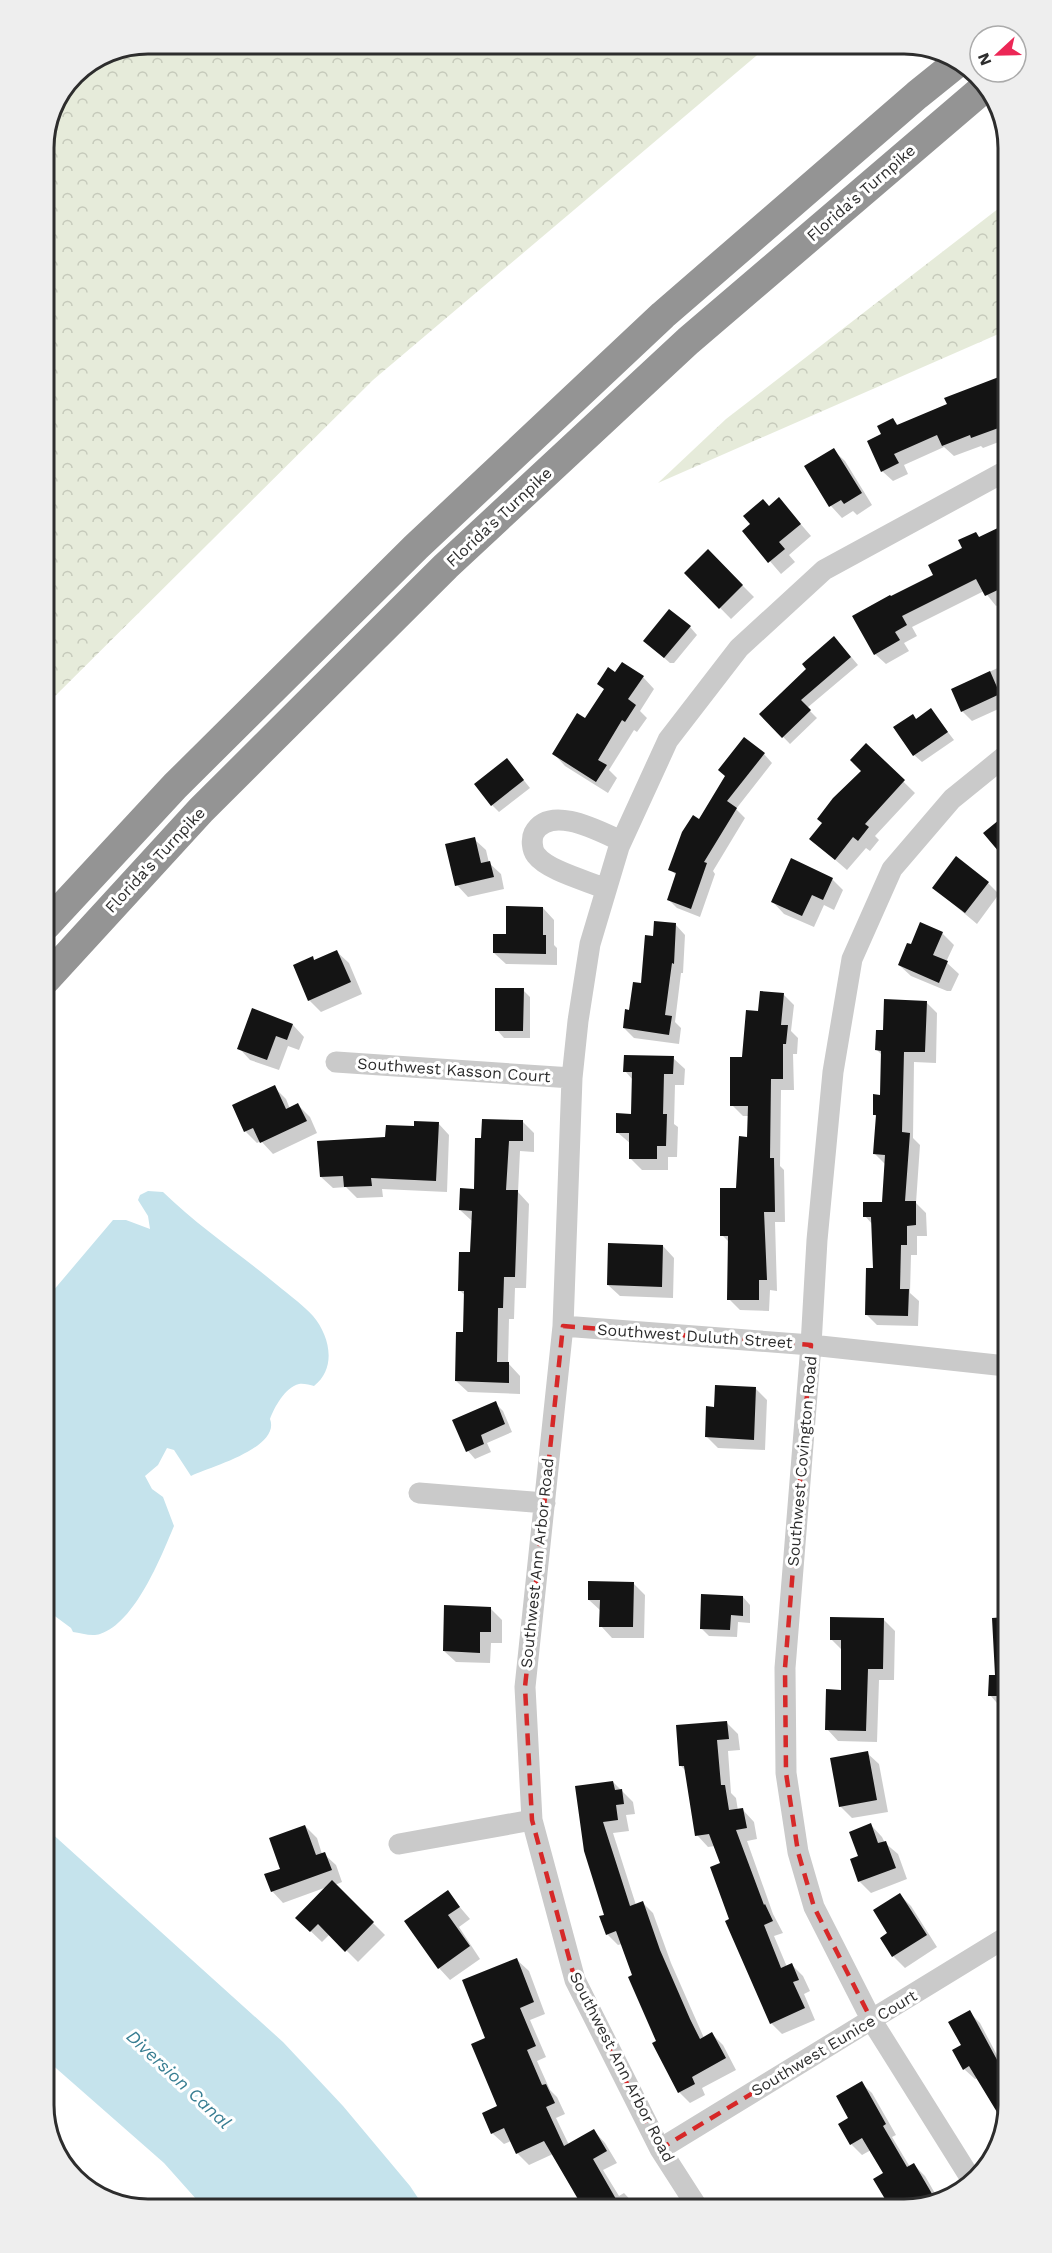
<svg xmlns="http://www.w3.org/2000/svg" width="1052" height="2253" viewBox="0 0 1052 2253" font-family="'Work Sans',sans-serif">
  <style>
    .forest { fill: url(#forest-crowns) }
    .water { fill: #c5e3ec }
    .shadow { fill: #0003 }
    .building { fill: #141414 }
    .lines { fill: none; stroke-linecap: round; stroke-linejoin: round }
    .minor { stroke: #cacaca; stroke-width: 21 }
    .highway { stroke: #949494; stroke-width: 30 }
    .marked { fill: none; stroke: #d62828; stroke-width: 4.5; stroke-dasharray: 12 8; stroke-linejoin: round }
    .labels { text-anchor: middle; dominant-baseline: central; stroke-width: 6; stroke-linejoin: round; paint-order: stroke }
    .street-label { font-size: 16px; fill: #2d2d2d; stroke: #fff }
    .water-label { font-size: 18px; font-style: italic; fill: #387e92; stroke: #fff }
    .rim { fill: none; stroke: #2d2d2d; stroke-width: 3 }
  </style>
  <defs>
    <pattern id="forest-crowns" width="20" height="18" patternUnits="userSpaceOnUse" patternTransform="scale(1.5)"><rect width="20" height="18" fill="#e6ebda"/><path d="M2 6a3 3 0 1 1 6 0M12 15a3 3 0 1 1 6 0" fill="none" stroke="#c6cabb"/></pattern>
  </defs>
  <rect width="100%" height="100%" fill="#fff"/>
  <!-- forest -->
  <path class="forest" d="M769,45L373,380L45,706L44,142L74,74L109,51Z
    M1003,205V332L658,483L726,419Z"/>
  <!-- water -->
  <path class="water" d="M148,1191L163,1192C200,1228 243,1256 282,1289C292,1297 304,1306 313,1316C330,1336 337,1368 314,1386C310,1385 303,1383 299,1384C285,1387 274,1408 270,1419C281,1448 210,1467 191,1476L174,1450L167,1448L158,1465L145,1476L152,1489L163,1497L174,1526C161,1557 135,1623 100,1634C92,1637 81,1633 73,1632L71,1628L48,1611L47,1298L113,1220H126L150,1229L148,1216L138,1200L140,1195Z
    M48,1830L283,2042L343,2106L410,2186L424,2207L205,2209L164,2163L49,2062Z"/>
  <!-- shadow -->
  <path class="shadow" d="M1004,376V440L983,448L981,446L954,456L944,447L904,465L908,474L893,481L882,471L883,435L893,420L899,426L949,405Z
    M833,450L845,461L872,505L857,515L853,511L842,518L831,506L806,467Z
    M779,499L811,536L789,555L795,562L781,574L744,531Z
    M1004,528V602L996,606L984,591L912,627L917,636L904,643L909,651L886,664L875,654L854,617L935,576L964,549L976,534L980,538Z
    M708,551L754,597L731,619L686,573Z
    M690,627L697,635L674,663H670L653,648Z
    M842,646L858,665L807,708L817,718L790,744L761,714Z
    M1004,665L1005,706L972,721L962,711L953,689Z
    M616,674L643,677L654,689L640,711L647,718L637,732L634,730L609,770L617,778L608,793L565,766L554,754L586,720Z
    M931,710L954,740L922,762L914,755L917,720Z
    M866,745L915,793L875,836L879,840L870,851L866,848L847,870L811,839L863,771Z
    M764,754L772,763L736,809L745,818L713,871L715,874L700,917L677,908L668,899L677,876L670,869L700,821Z
    M514,768L530,788L499,812L492,805Z
    M474,839L486,850L489,863L501,874L504,889L468,897L457,885Z
    M832,879L843,890L834,910L824,905L814,927L784,914L773,902Z
    M988,883L999,894L977,924L934,888Z
    M543,908L554,920V945L557,948V965L506,964L494,953L507,936Z
    M675,924L685,935L683,973H681L675,1022L681,1028L679,1044L634,1038L624,1028L643,985L655,937Z
    M942,933L954,945L946,962L959,974L951,991H947L911,976L899,965L912,946Z
    M337,952L349,963L362,994L321,1012L309,1000L312,958L315,961Z
    M523,990L530,997V1038H504L497,1030Z
    M783,994L794,1005L791,1031L798,1038L797,1054H793L794,1090H781L780,1166L784,1170L785,1222H775L777,1291L770,1290L769,1311L740,1310L729,1299L730,1243L722,1235L738,1190L749,1138L750,1116H743L732,1105L743,1059L759,1012Z
    M926,1002L937,1013L936,1063L914,1062L913,1138L920,1145L916,1203L926,1213L927,1236H917V1255H911L910,1293L919,1301L918,1326L877,1325L866,1314L874,1270L873,1225L865,1216L884,1203L886,1165L874,1153L877,1117L874,1114L881,1096L882,1055L877,1050L885,1032Z
    M293,1025L304,1037L299,1050L288,1046L279,1070L250,1060L239,1048Z
    M673,1058L685,1069L684,1085H675L674,1124L678,1127L677,1157H668V1170H642L630,1158L631,1144L617,1132L633,1115V1080L625,1071Z
    M274,1087L286,1099L290,1109L298,1105L310,1117L317,1133L273,1154L261,1141L257,1143L246,1132L234,1106Z
    M523,1122L534,1133V1152L520,1151L518,1192L529,1204L526,1288H515L514,1319H509L508,1363L520,1376V1394L468,1392L456,1381L464,1333L466,1296L459,1290L472,1254V1221L460,1210L475,1190L483,1140Z
    M438,1123L449,1135L447,1192L382,1189L383,1197L357,1198L346,1187L333,1188L321,1177L387,1138L415,1128Z
    M663,1246L674,1258L673,1298L620,1296L608,1285Z
    M755,1388L767,1400L765,1450L718,1448L706,1436L715,1408Z
    M495,1403L503,1411L512,1432L487,1443L491,1452L475,1459L468,1451L454,1421Z
    M633,1583L645,1595L644,1638H612L601,1626V1611L589,1600Z
    M743,1597L750,1605V1623L738,1622L737,1637L709,1636L701,1628Z
    M491,1609L502,1620V1643H491L490,1663L456,1662L444,1651Z
    M1007,1619L1008,1781L1002,1775L997,1728V1703L990,1695L997,1676L994,1620Z
    M884,1620L895,1631L894,1680H879L877,1742L838,1741L827,1729L842,1691L843,1651L831,1639Z
    M727,1723L738,1734L740,1750L728,1751L731,1793L736,1798L738,1811L743,1810L754,1822L757,1839L747,1841L773,1914L783,1933L774,1936L787,1967L792,1965L803,1976L810,1991L804,1994L815,2020L782,2034L771,2023L731,1920L722,1864L715,1846L708,1847L697,1835L687,1772L681,1766Z
    M867,1753L879,1764L888,1812L852,1818L840,1806Z
    M613,1782L633,1802L635,1814L626,1815L629,1831L613,1833L636,1905L643,1903L653,1913L671,1963L704,2038L712,2034L723,2045L736,2070L702,2088L705,2095L690,2103L679,2092L658,2042L622,1944L618,1945L607,1934L606,1916L585,1851Z
    M1008,1816V1839L1001,1819Z
    M871,1825L882,1837L885,1843L898,1854L907,1879L871,1893L859,1881L860,1857Z
    M305,1826L317,1838L322,1854H324L336,1865L342,1882L335,1885L385,1935L358,1962L330,1934L322,1942L297,1918L327,1887L283,1903L272,1891Z
    M447,1892L470,1919L459,1927L480,1959L450,1980L439,1968Z
    M900,1895L911,1906L937,1947L905,1968L893,1956L882,1938L890,1934Z
    M517,1960L529,1971L545,2014L530,2020L546,2057L537,2061L550,2090L557,2097L565,2114L556,2118L569,2145L594,2131L605,2143L617,2163L603,2170L619,2196L624,2193L636,2206H584L553,2154L529,2165L517,2153L511,2141L504,2144L492,2133L499,2107L487,2039Z
    M969,2012L980,2023L1008,2076V2105L1004,2120L978,2078L975,2079L964,2069L963,2046Z
    M861,2083L872,2093L896,2135L892,2137L910,2167L914,2165L925,2176L940,2202L938,2204H890L875,2180L885,2174L871,2150L862,2155L851,2144V2119Z"/>
  <!-- building -->
  <path class="building" d="M1004,375V426L971,438L970,435L942,446L937,435L894,454L899,463L881,472L867,441L881,434L877,426L893,418L897,425L947,404L944,398Z
    M834,448L862,493L844,504L841,500L829,507L804,466Z
    M779,497L801,524L779,542L785,549L768,563L742,531L750,524L743,516L763,499L769,506Z
    M1004,525V564L998,566L1004,578V587L985,596L976,579L902,616L907,625L895,632L900,640L874,655L852,616L890,595L891,596L933,575L928,565L962,548L958,540L976,532L979,537Z
    M708,549L743,585L719,609L684,573Z
    M669,609L691,626L664,658L643,641Z
    M834,636L851,657L801,700L811,710L782,738L759,714L806,669L802,664Z
    M622,662L644,676L628,699L636,705L625,722L622,720L598,760L607,765L596,782L552,754L577,713L585,718L604,689L597,684L608,667L615,672Z
    M990,671L1000,694L961,712L951,689Z
    M931,708L948,732L913,756L893,727L913,714L916,719Z
    M744,737L765,753L727,801L737,808L704,862L707,863L691,909L667,900L676,873L668,870L682,832L693,815L699,819L725,776L718,770Z
    M866,743L905,780L865,824L869,827L858,841L853,837L835,860L809,839L822,823L817,819L833,798L861,771L850,760Z
    M507,758L524,780L491,806L474,784Z
    M1005,815V859L983,833Z
    M475,837L481,863L490,861L494,877L455,886L445,844Z
    M956,856L989,882L965,913L932,888Z
    M791,858L833,878L823,900L812,895L802,916L771,902Z
    M506,906L543,907V935H546V954L493,953V934H506Z
    M654,921L676,923L674,964L672,963L665,1015L672,1016L669,1035L623,1028L625,1009L629,1010L633,982L641,983L645,935L653,936Z
    M920,922L943,932L933,955L948,961L939,983L898,965L907,943L911,944Z
    M337,950L351,982L308,1001L293,965L313,956L314,960Z
    M495,988H524L523,1031H495Z
    M760,991L784,993L781,1025H788L786,1044H783V1079H771L770,1158H774L775,1212H764L767,1280H759V1300H727L728,1236H720V1188H736L739,1136L747,1137L748,1106H730V1057H742L746,1010L758,1011Z
    M884,999L927,1001L925,1052H904L902,1132L910,1133L905,1201H916V1225L907,1226V1245H901L900,1289H909L908,1316L865,1315L866,1268H873L871,1217H863V1202H882L885,1155L873,1154L876,1115H873V1094L880,1095L881,1051L875,1050L876,1030H883Z
    M252,1008L293,1024L287,1040L276,1036L267,1060L237,1049Z
    M624,1055L674,1056L673,1074H664L663,1114H667L666,1146H657V1159H629V1133H616V1113L631,1114L632,1072H623Z
    M275,1085L286,1109L298,1103L307,1121L260,1143L253,1128L244,1132L232,1105Z
    M482,1119L523,1120V1141H509L506,1190H518L515,1277H504L503,1308H498L497,1362H509V1383L455,1381L456,1332H463L464,1291H458L459,1252H470L472,1211L459,1210L460,1188L474,1189L475,1138H481Z
    M414,1121L439,1122L436,1181L371,1178L372,1186L344,1187L343,1176L320,1177L317,1141L385,1137L386,1125L414,1126Z
    M608,1243L663,1245L662,1287L607,1285Z
    M715,1385L756,1387L754,1440L705,1437L706,1406L714,1407Z
    M496,1401L505,1424L481,1435L484,1444L466,1452L452,1420Z
    M588,1581L634,1582L633,1627H599L600,1600H588Z
    M701,1594L743,1596V1616L731,1615L730,1630L700,1629Z
    M444,1605L491,1607V1632H480V1653L443,1651Z
    M830,1617L884,1618L883,1669H868L866,1731L825,1730L826,1689L841,1690V1640H830Z
    M1007,1617V1696H988L989,1675H995L992,1618Z
    M727,1721L729,1739L717,1740L721,1785H725L729,1810L743,1808L747,1828L736,1830L764,1905L765,1904L773,1921L764,1925L781,1968L792,1963L799,1980L793,1982L805,2008L770,2024L725,1921L729,1919L710,1867L720,1863L709,1834L695,1836L684,1766H679L676,1725Z
    M868,1751L877,1800L839,1807L830,1758Z
    M613,1781L615,1790L622,1789L624,1804L616,1805L618,1820L603,1822L630,1906L643,1901L660,1950L690,2019L700,2039L712,2032L726,2058L692,2077L695,2084L678,2093L652,2043L656,2041L628,1977L632,1975L616,1931L606,1935L599,1916L604,1915L584,1851L575,1786Z
    M871,1823L878,1843L886,1841L896,1868L858,1882L850,1859L858,1856L849,1832Z
    M305,1825L316,1855L325,1852L332,1870L271,1892L264,1874L280,1869L269,1838Z
    M332,1880L374,1922L345,1952L318,1924L310,1932L295,1918Z
    M448,1890L460,1907L448,1915L470,1946L438,1969L404,1921Z
    M900,1893L927,1935L892,1957L880,1938L887,1933L873,1910Z
    M517,1958L534,2002L520,2008L536,2046L527,2050L542,2085L546,2084L555,2103L546,2107L564,2146L594,2129L607,2151L593,2159L620,2206H582L544,2141L516,2154L504,2128L491,2134L482,2113L497,2106L471,2044L485,2038L462,1980Z
    M970,2010L1008,2080V2105L1003,2122L969,2066L963,2070L952,2050L961,2045L948,2022Z
    M862,2081L886,2124L883,2126L907,2167L914,2163L938,2204H888L873,2179L883,2173L862,2138L850,2145L838,2124L848,2118L836,2096Z"/>
  <g class="lines">
    <!-- minor -->
    <path class="minor" d="M606,889C588,881 548,871 536,855C532,850 531,839 534,833C550,804 599,831 621,841
      M336,1062L572,1078
      M563,1326L811,1345L1006,1366
      M419,1493L545,1503
      M399,1844L532,1820
      M660,2149L1008,1936
      M971,2179L872,2021L814,1907L798,1852L786,1773L785,1668L811,1345L817,1240L833,1072L852,959L892,869L952,799L1005,756
      M696,2205L660,2149L575,1980L532,1820L525,1687L563,1326L572,1078L578,1021L590,944L619,847L668,740L739,648L824,570L1004,472"/>
    <!-- highway -->
    <path class="highway" d="M46,925L175,786L416,547L663,315L917,95L958,62
      M46,979L201,810L446,566L688,341L984,88"/>
  </g>
  <!-- marked area -->
  <path class="marked" d="M563,1326L811,1345L785,1668L786,1773L798,1852L814,1907L872,2021L660,2149L575,1980L532,1820L525,1687Z"/>
  <g class="labels">
    <!-- street labels -->
    <g class="street-label">
      <text transform="translate(861 193) rotate(-41)">Florida's Turnpike</text>
      <text transform="translate(499 517) rotate(-43)">Florida's Turnpike</text>
      <text transform="translate(155 860) rotate(-47)">Florida's Turnpike</text>
      <text transform="translate(454 1070) rotate(4)">Southwest Kasson Court</text>
      <text transform="translate(695 1336) rotate(4)">Southwest Duluth Street</text>
      <text transform="translate(802 1461) rotate(-85)">Southwest Covington Road</text>
      <text transform="translate(537 1563) rotate(-84)">Southwest Ann Arbor Road</text>
      <text transform="translate(834 2043) rotate(-31)">Southwest Eunice Court</text>
      <text transform="translate(622 2067) rotate(63)">Southwest Ann Arbor Road</text>
    </g>
    <!-- water labels -->
    <g class="water-label">
      <text transform="translate(179 2079) rotate(43)">Diversion Canal</text>
    </g>
  </g>
  <!-- crop -->
  <path d="M0 0H1052V2253H0ZM148 54H904A94 94 0 0 1 998 148V2105A94 94 0 0 1 904 2199H148A94 94 0 0 1 54 2105V148A94 94 0 0 1 148 54Z" fill="#eee" fill-rule="evenodd"/>
  <path class="rim" d="M148 54H904A94 94 0 0 1 998 148V2105A94 94 0 0 1 904 2199H148A94 94 0 0 1 54 2105V148A94 94 0 0 1 148 54Z"/>
  <!-- north arrow -->
  <g transform="translate(998 54) rotate(248)"><circle r="28" fill="#ffffff" stroke="#ababab" stroke-width="1.5"/>
  <path d="M0-4.5L10 22L0 15L-10 22Z" fill="#ec2756"/>
  <text y="-9" font-size="16" font-weight="bold" text-anchor="middle" fill="#2d2d2d">N</text>
  </g>
</svg>
